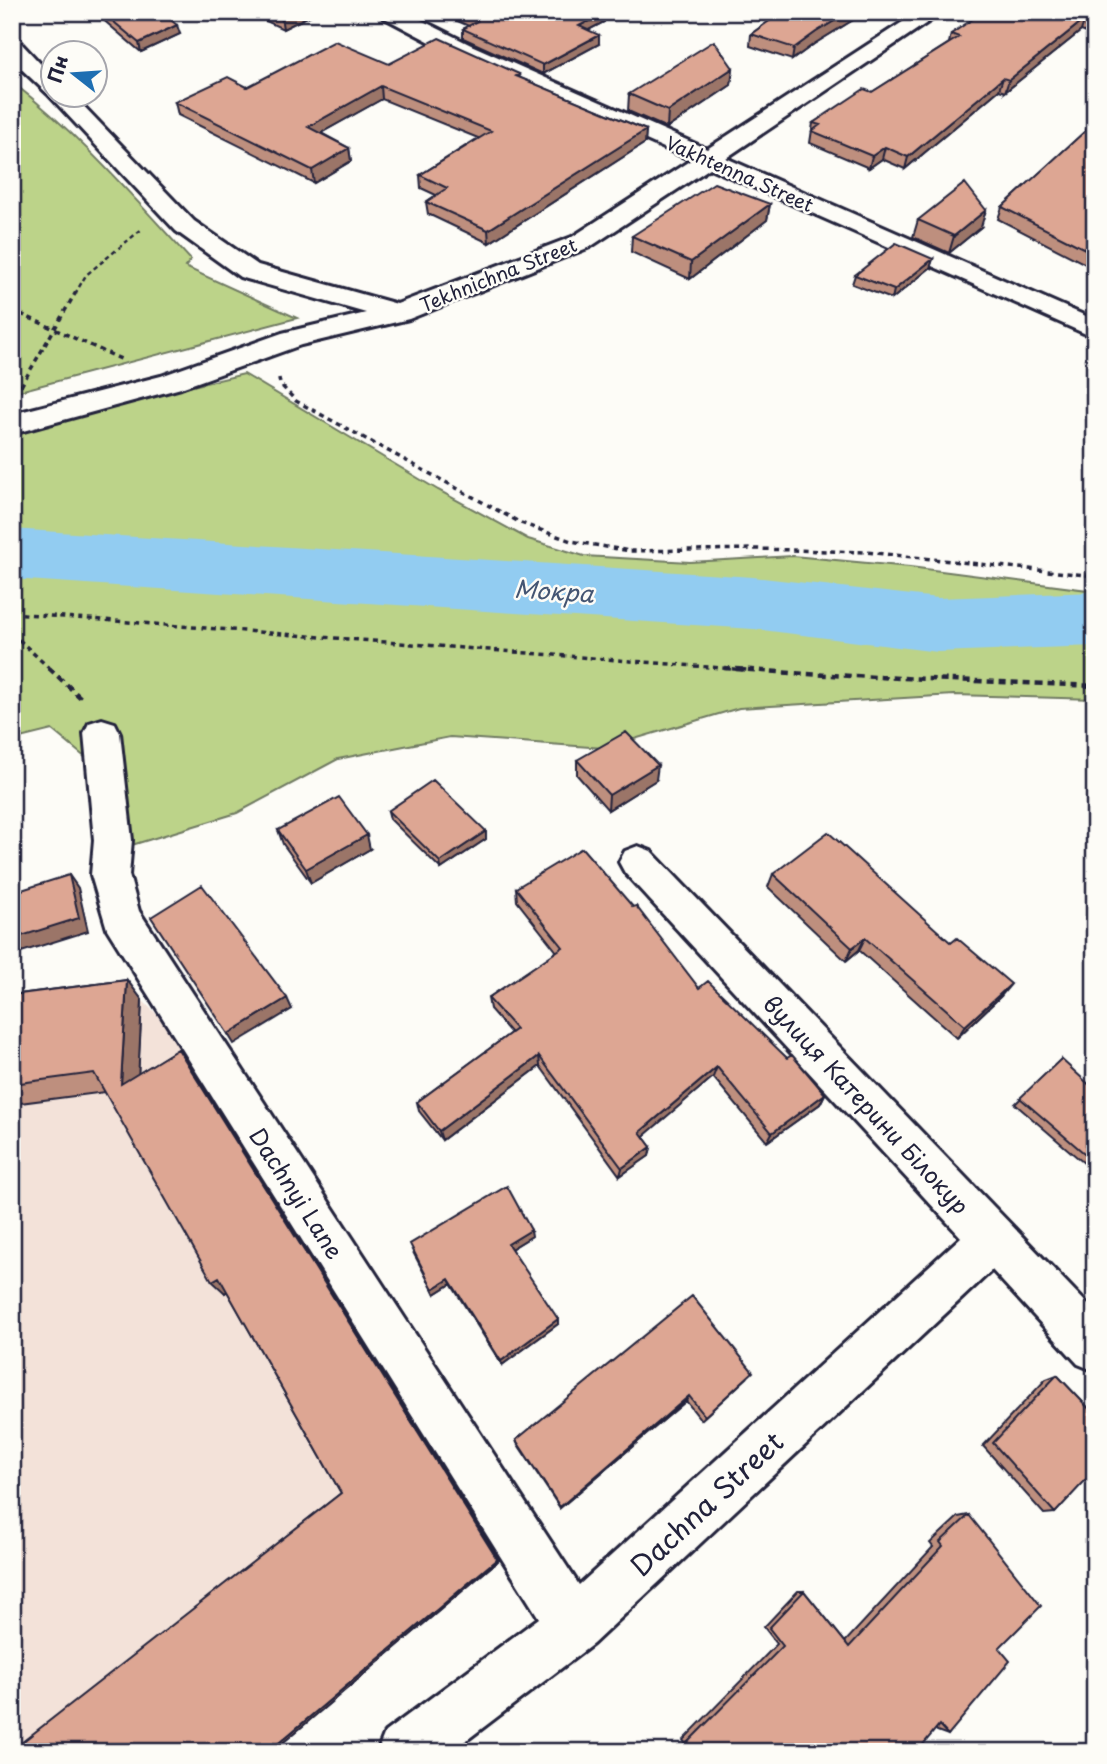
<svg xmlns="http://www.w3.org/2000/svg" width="1107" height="1764" viewBox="0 0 1107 1764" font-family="'Playpen Sans',sans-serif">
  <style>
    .built { fill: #f3e2d9 }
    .green { fill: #bcd389; stroke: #6f7a62; stroke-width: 2 }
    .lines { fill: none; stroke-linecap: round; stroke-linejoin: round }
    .river { fill: #92ccf1; fill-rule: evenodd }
    .minor-casing { stroke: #22223b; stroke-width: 6 }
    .path-far2 { stroke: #22223b; stroke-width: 2.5; stroke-dasharray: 4.5 3.5; stroke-linecap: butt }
    .path-far1 { stroke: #22223b; stroke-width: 3.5; stroke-dasharray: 5 4.5; stroke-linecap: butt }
    .path { stroke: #22223b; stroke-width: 4.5; stroke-dasharray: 7 5; stroke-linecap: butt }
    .minor { fill: #fdfcf7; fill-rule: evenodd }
    .wall { fill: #be8f7e; stroke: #22223b; stroke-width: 2 }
    .shaded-wall { fill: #9b7467; stroke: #22223b; stroke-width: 2 }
    .building { fill: #dda693; stroke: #22223b; stroke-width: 2 }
    .labels { text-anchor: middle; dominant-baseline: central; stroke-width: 5; stroke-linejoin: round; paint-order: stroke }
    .far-street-label { font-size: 19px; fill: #22223b; stroke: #fdfcf7 }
    .street-label { font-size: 23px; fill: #22223b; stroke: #fdfcf7 }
    .water-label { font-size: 24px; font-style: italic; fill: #445572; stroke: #fdfcf7 }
    .near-street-label { font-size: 28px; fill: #22223b; stroke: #fdfcf7 }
  </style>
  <rect width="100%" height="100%" fill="#fdfcf7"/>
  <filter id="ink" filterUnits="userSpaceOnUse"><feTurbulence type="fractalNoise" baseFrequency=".0143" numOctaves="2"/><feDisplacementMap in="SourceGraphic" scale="14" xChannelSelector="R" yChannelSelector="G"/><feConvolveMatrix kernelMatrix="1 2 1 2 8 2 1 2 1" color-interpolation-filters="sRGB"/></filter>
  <g filter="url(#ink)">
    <!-- built -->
    <path class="built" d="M142,1000L204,1060L506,1555L272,1752H12V1017Z"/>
    <!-- green -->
    <path class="green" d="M12,82C79,134 134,198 191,260L185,267L297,318L12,393Z
      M244,374L438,490L528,539L584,556L690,562L793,556L910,567L1095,591V699L954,695L739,708L604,748L450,737L338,759L237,813L122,848L92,763L52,730L12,740V428Z"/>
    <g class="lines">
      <!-- river -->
      <path class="river" d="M12,529L753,577L938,598L1095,592V646L938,652L753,629L12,579Z"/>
      <!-- minor casing -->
      <g class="minor-casing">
        <path id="minor" d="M378,12H405L471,45L707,149L918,12H943L726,158L1095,320V338L710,168L590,247L409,319L301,345L181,388L12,434V414L161,376L282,333L366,313L240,277L176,231L48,94L12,60V41L20,42L52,76V94H72L194,221L258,265L397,304L572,237L691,160L455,55L381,16Z
          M102,719L115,723L120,733L132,840L129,875L139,911L579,1585L961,1237L625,873L619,862L625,851L638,846L651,851L1095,1312V1371L1078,1364L992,1270L593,1644L451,1752H377L385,1732L539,1618L107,929L91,875L94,840L84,733L89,723Z"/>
      </g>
      <!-- path-far2 -->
      <path class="path-far2" d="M75,294L86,275L142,229"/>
      <!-- path-far1 -->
      <path class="path-far1" d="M12,310L123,360
        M279,378L280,384L296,401L521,523L571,541L630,551L756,549L865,552L1095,576
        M21,386L76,292
        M12,613L747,670
        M12,633L51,670"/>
      <!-- path -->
      <path class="path" d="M49,668L83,700
        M724,668L805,674L1095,686"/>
      <!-- minor -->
      <use href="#minor" class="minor"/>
    </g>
    <!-- wall -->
    <path class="wall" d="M94,12H161L180,34L141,52Z
      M247,12H317L283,29Z
      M437,12H602L604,22L588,30L599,44L543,74L463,38V29L469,26Z
      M782,12H866L814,44L792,60L750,46L751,34Z
      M1095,12V36L1081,31L1005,92L999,90L905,169L882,159L869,168L810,143L813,123L872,92L949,43L951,34Z
      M389,64L519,74L520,78L646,130L645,143L489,243L428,214L426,202L436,195L421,188L420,175L478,138L382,99L321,133L349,148L351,161L314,183L178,115L175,102L247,87Z
      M733,68L731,85L667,128L628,111L629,94Z
      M1095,122V267L1093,268L998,219L1002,207Z
      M770,204L767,220L690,279L631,252L632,236Z
      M918,220L981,227L949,253L913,237Z
      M933,259L930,268L892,299L852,284L855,275Z
      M577,760L656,780L608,810L577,775Z
      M388,811L486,831V839L441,869L390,819Z
      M278,830L370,849L311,883L283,844Z
      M773,874L1001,996L957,1038L859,950L846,961L768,887Z
      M516,888L699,988L787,1058L825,1094L820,1104L767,1142L713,1077L643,1136L651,1147L649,1156L620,1176L540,1066L442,1140L419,1111L417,1102L511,1033L490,1009L488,998L557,952L517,901Z
      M127,980L142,1000L138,1074L178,1049L191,1068L499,1560L272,1752H12L341,1493L227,1291L225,1293L105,1092L12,1104V995Z
      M1061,1059L1091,1159L1085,1164L1015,1104Z
      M532,1236L511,1249L558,1324L502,1365L451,1284L435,1294L412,1250Z
      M1057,1375L1095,1415V1487L1087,1477L1055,1513L1044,1514L983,1446L1046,1379Z
      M748,1377L701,1420L686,1401L560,1508L517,1443L516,1440Z
      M969,1515L999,1648L948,1735L937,1731L936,1729L691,1752L683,1740L777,1644L764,1627L798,1591H804L845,1642L933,1547L930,1543L958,1517Z"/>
    <!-- shaded-wall -->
    <path class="shaded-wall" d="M288,12H317L283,29L281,16Z
      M849,12H866L814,44L792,60L794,48L816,32Z
      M604,13V22L579,35V26Z
      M1085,19L1081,31L1005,92L1009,80Z
      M177,25L180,34L141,52L139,43Z
      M599,35V44L543,74V65Z
      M733,68L731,85L667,128L668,111Z
      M1003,78L999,90L905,169L908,157Z
      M381,86L382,99L310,139L308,127Z
      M646,130L645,143L489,243L488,230Z
      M885,147L882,159L869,168L872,156Z
      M349,148L351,161L314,183L312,170Z
      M770,204L767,220L690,279L691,262Z
      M986,210L981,227L949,253L954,236Z
      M933,259L930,268L892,299L894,290Z
      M658,765L656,780L608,810L609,795Z
      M486,831V839L441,869L440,862Z
      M367,835L370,849L311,883L306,869Z
      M69,875L78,888L88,931L12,955V939Z
      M865,938L859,950L846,961L852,948Z
      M127,980L142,1000L137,1101L121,1084Z
      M1011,984L1001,996L957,1038L965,1026Z
      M287,998L292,1009L234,1044L228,1034Z
      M178,1049L191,1068L499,1560L272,1752H268L497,1559Z
      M539,1056L540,1066L442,1140L439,1131Z
      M717,1067L713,1077L638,1141L640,1132Z
      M825,1094L820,1104L767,1142L772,1133Z
      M651,1147L649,1156L620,1176L622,1168Z
      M531,1230L532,1236L509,1250L508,1244Z
      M219,1277L231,1288L225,1293L212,1281Z
      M449,1279L451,1284L435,1294L433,1289Z
      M558,1319V1324L502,1365L501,1361Z
      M689,1396L686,1401L560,1508V1507Z"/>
    <!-- building -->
    <path class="building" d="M102,12H161L177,25L139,43Z
      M272,12H288L281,16Z
      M457,12H602L604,13L579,26L599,35L543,65L463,29L477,21Z
      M782,12H849L816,32L794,48L751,34Z
      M983,12H1095V23L1085,19L1009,80L1003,78L908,157L885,147L872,156L812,131L820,125L813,123L864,89L872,92L959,37L951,34Z
      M439,38L519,74L516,76L646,130L488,230L426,202L447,188L420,175L491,131L381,86L308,127L349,148L312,170L175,102L228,77L247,87L335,41L389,64Z
      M714,41L733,68L668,111L629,94Z
      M1095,122V254L1002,207Z
      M714,183L770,204L691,262L632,236Z
      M965,183L986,210L954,236L918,220Z
      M896,243L933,259L894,290L855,275Z
      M626,732L658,765L609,795L577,760Z
      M433,780L486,831L440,862L388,811Z
      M339,797L367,835L306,869L278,830Z
      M828,832L951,943L957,938L1011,984L965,1026L865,938L852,948L773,874Z
      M582,848L633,907L636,906L699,988L708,981L787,1058L792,1055L825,1094L772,1133L717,1067L640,1132L651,1147L622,1168L539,1056L439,1131L417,1102L516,1029L488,998L563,947L516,888Z
      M69,875L79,918L12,939V893Z
      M202,885L287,998L228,1034L151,917Z
      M127,980L121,1084L178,1049L497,1559L268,1752H12V1750L341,1493L219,1277L212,1281L94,1073L12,1084V995Z
      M1061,1059L1095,1090V1156L1091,1159L1020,1098Z
      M507,1186L531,1230L508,1244L558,1319L501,1361L449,1279L433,1289L410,1244Z
      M692,1296L753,1372L705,1416L689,1396L560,1507L516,1440Z
      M1057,1375L1095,1415V1470L1055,1513L993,1443Z
      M969,1515L1041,1606L999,1648L1010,1661L948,1735L939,1725L917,1752H691L686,1744L783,1646L769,1628L804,1591L849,1647L943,1546L940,1542Z"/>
  </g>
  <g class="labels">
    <!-- far-street labels -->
    <g class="far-street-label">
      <text transform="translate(740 173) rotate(24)">Vakhtenna Street</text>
      <text transform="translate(498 274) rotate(-22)">Tekhnichna Street</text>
    </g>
    <!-- street labels -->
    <g class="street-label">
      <text transform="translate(867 1104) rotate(47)">вулиця Катерини Білокур</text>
      <text transform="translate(297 1193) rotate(57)">Dachnyi Lane</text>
    </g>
    <!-- water labels -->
    <g class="water-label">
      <text transform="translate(554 590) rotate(4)">Мокра</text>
    </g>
    <!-- near-street labels -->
    <g class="near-street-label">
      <text transform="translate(706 1503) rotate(-43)">Dachna Street</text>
    </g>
  </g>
  <!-- margin -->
  <rect width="1107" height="1764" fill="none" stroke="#fdfcf7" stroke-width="42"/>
  <rect x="21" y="21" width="1065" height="1722" fill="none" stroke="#22223b" stroke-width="2.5" filter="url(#ink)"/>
  <!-- north arrow -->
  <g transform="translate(74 74) rotate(287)"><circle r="33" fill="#fdfcf7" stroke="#a5a5ac" stroke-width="2"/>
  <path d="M0-5L12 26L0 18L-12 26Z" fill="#1f6fb2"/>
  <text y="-10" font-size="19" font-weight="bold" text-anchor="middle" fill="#22223b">Пн</text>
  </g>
</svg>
